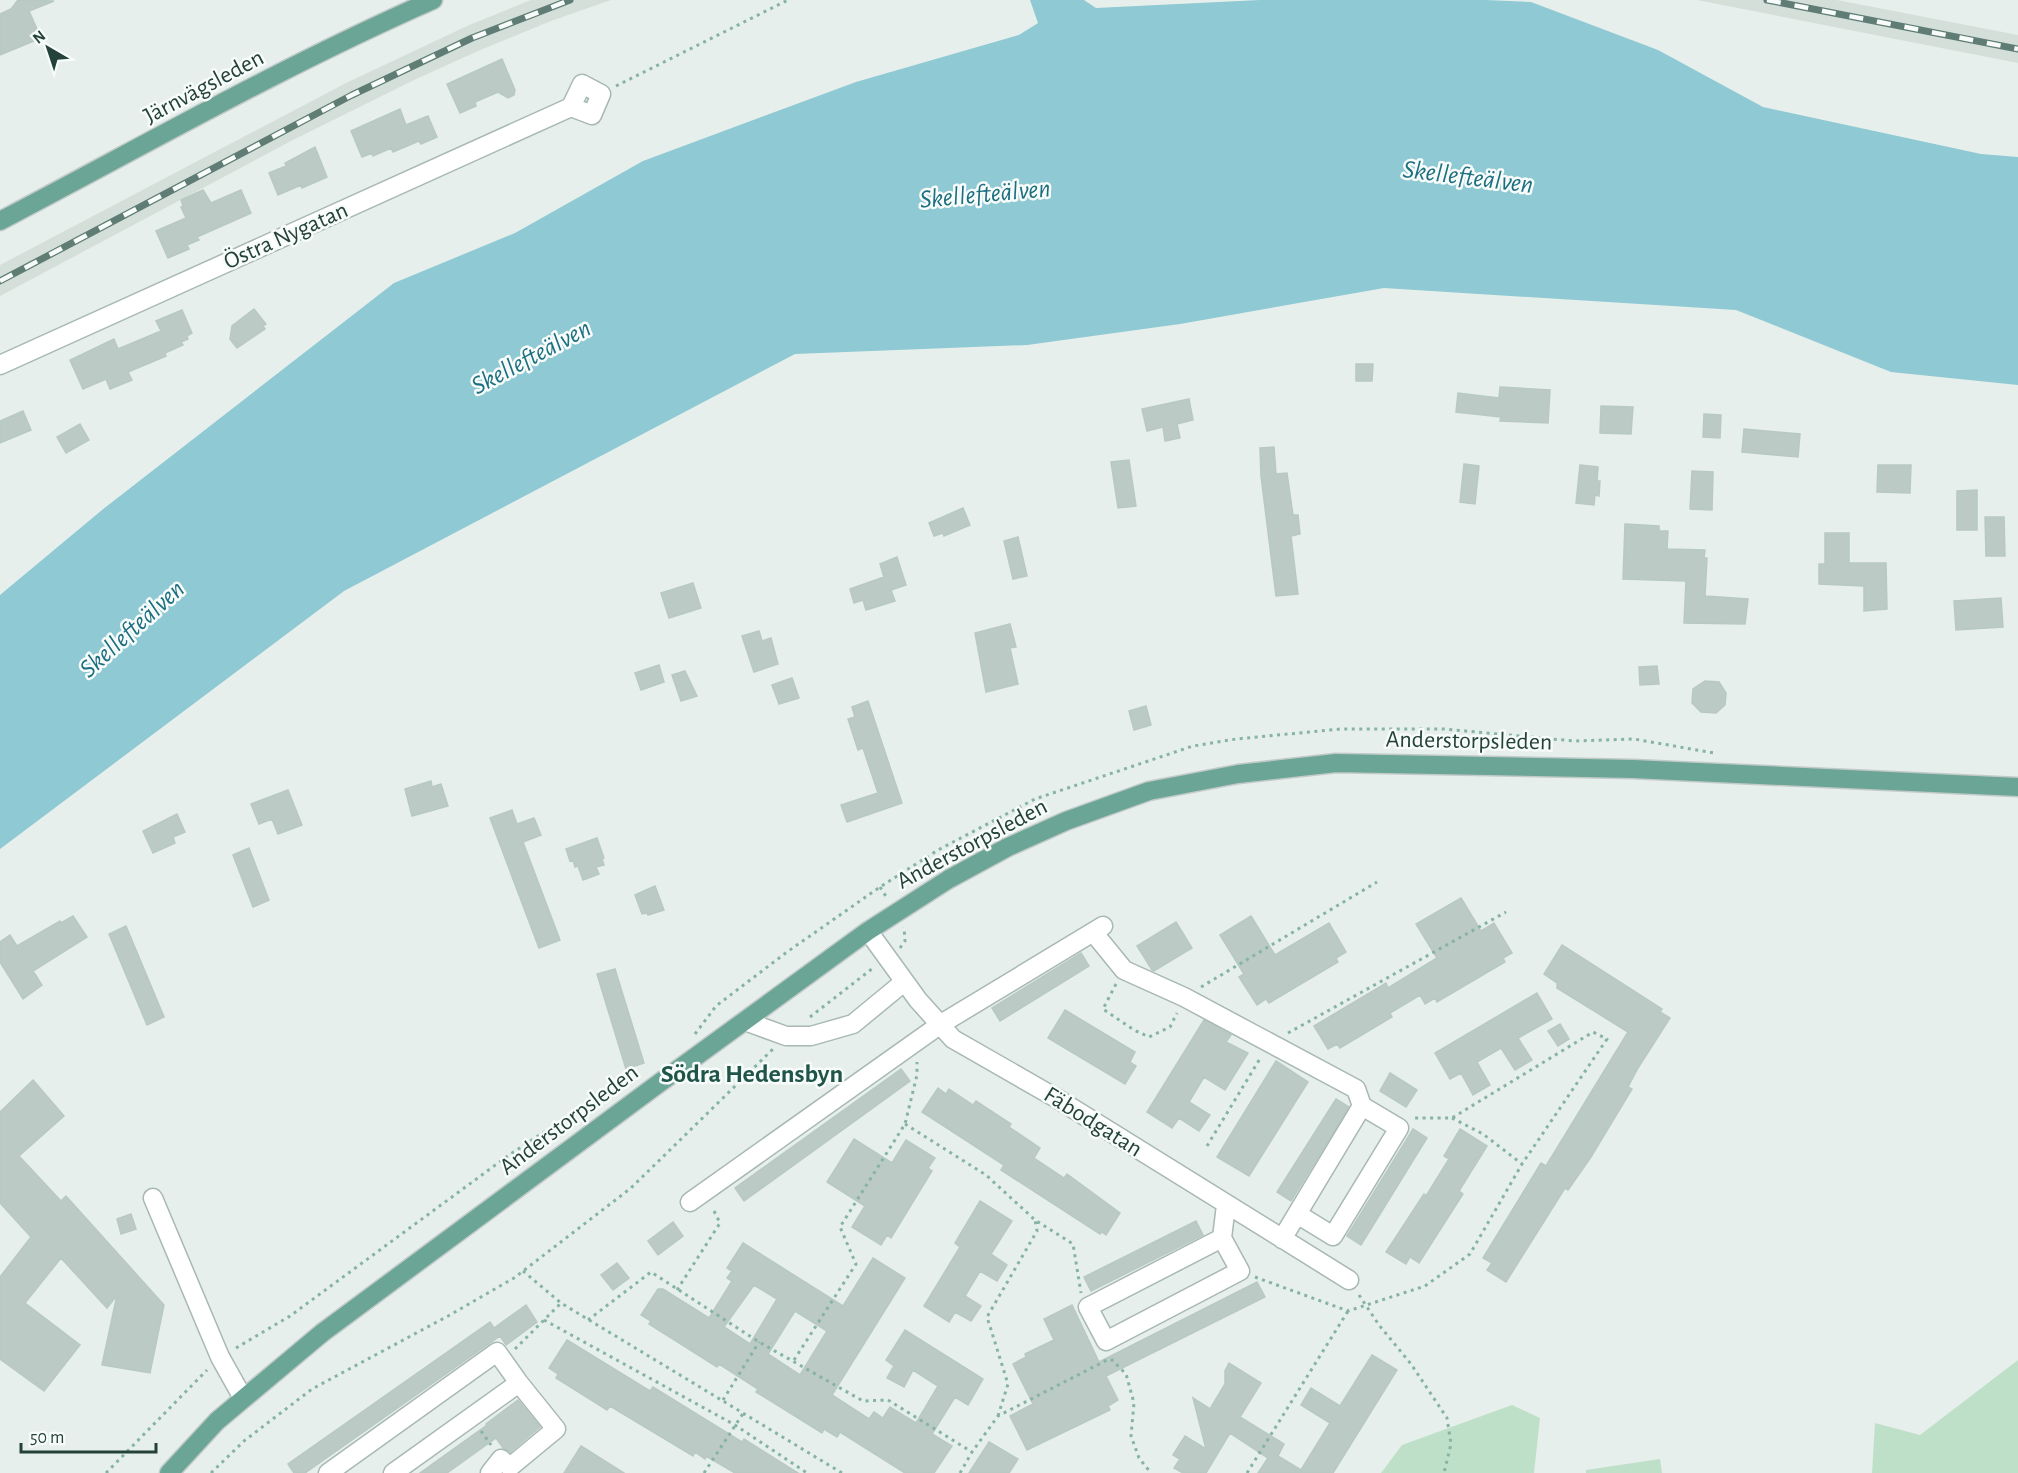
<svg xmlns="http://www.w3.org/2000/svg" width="2018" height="1473" viewBox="0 0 2018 1473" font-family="'Alegreya Sans',sans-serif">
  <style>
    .built { fill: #d4dfda }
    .green { fill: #bfe0c8 }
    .water { fill: #8ec9d4 }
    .building { fill: #bbcac4; stroke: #b8c9c2; stroke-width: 1.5; fill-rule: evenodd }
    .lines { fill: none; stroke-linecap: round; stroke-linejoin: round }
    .minor-casing { stroke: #a8b8b2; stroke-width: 21 }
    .major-casing { stroke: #c2cac8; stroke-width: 21 }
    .path { stroke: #86b3a5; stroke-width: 3; stroke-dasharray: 3 4.5; stroke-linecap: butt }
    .minor { stroke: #fff; stroke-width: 18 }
    .major { stroke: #6aa596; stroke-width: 18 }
    .rail-casing { stroke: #5f7d75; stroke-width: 7 }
    .rail { stroke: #f7fbf9; stroke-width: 4.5; stroke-dasharray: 14; stroke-linecap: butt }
    .labels { text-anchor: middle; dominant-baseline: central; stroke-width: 5; stroke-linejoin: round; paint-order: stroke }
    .street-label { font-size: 24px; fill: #24423a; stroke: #f7fbf9 }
    .water-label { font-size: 26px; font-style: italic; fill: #1c6f80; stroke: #f7fbf9 }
    .neighbourhood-label { font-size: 26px; font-weight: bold; fill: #1f5548; stroke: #f7fbf9 }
  </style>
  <rect width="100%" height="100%" fill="#e6efeb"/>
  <!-- built -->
  <path class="built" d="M531,0H611L551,21L478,51L414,80L291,141L0,296V265L346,83L467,26Z
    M1697,0H1837L2018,35V63Z"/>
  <!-- green -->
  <path class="green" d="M2018,1360V1473H1872L1875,1423L1920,1435Z
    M1512,1405L1540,1418L1534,1473H1381L1402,1445Z
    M1660,1459L1662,1473H1586V1470Z"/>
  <!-- water -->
  <path class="water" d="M1030,0H1084L1096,8L1260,0H1486L1531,2L1658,50L1763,107L1981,154L2018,157V385L1891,372L1736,310L1384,288L1180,324L1027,345L795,354L344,591L0,849V595L102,510L394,283L515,233L643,161L856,82L1019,35L1038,23Z"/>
  <!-- building -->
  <path class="building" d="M18,0L54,1L29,11L41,38L0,55V14L11,9Z
    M502,59L515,90L514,95L508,98L498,92L475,102L476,106L460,113L447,84Z
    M400,109L406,125L428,116L437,137L421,144L419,141L393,152L391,148L373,156L372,153L362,157L351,131Z
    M315,147L327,177L302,188L301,185L278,195L269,173L286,166L285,163Z
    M203,190L211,203L241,190L251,213L197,237L199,240L187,245L189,249L168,258L156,231L186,218L181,207L183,206L181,200Z
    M254,309L266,324L263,326L265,329L237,348L230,339L232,326Z
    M182,310L192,333L187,336L188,339L181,342L183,345L165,353L166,356L128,372L132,380L110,389L106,379L83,389L70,360L114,339L118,349L161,331L156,321Z
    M1356,364H1373L1372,381H1356Z
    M1500,387L1550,390L1548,423L1500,421L1501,417L1456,412L1458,393L1499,398Z
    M1189,399L1193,420L1177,424L1180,438L1165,441L1163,427L1147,431L1142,409Z
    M1601,406L1633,407L1631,434L1600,433Z
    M23,411L31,430L0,443V421Z
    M1704,414L1721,415L1720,438L1703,437Z
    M80,424L89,440L66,453L57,437Z
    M1744,429L1800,434L1798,457L1742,452Z
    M1274,447L1276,474L1287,473L1293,515H1298L1300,534L1291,536L1298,594L1276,596L1261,476L1260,448Z
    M1129,460L1136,506L1118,508L1111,462Z
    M1464,464L1479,466L1475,504L1460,502Z
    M1580,465L1598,467L1597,481H1600L1599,496L1595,495L1594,505L1576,503Z
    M1878,465H1911L1910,493L1877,492Z
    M1692,471L1713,472L1712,510L1690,509Z
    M1977,490V530H1957V491Z
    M963,508L970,525L944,536L943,533L934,536L929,523Z
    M1985,517H2004L2005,556H1986Z
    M1625,524L1659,526V531H1668L1667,549L1705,550L1704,558H1707L1705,596L1748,599L1745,624L1684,623L1686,581L1623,579Z
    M1825,533H1849V563H1886L1887,609L1864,611V586L1819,584V564H1825Z
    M1018,537L1027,576L1013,579L1004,541Z
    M897,557L906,585L891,590L895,601L866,610L863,600L854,603L850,589L884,577L880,564Z
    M693,583L701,608L669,618L661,593Z
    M2001,598L2003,627L1956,630L1954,601Z
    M1010,624L1016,647L1010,648L1018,684L986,692L975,633Z
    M759,631L762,641L771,638L778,664L754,672L742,636Z
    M659,665L664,682L641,690L635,673Z
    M1657,666L1659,684L1640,685L1639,667Z
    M685,671L697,696L681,701L672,675Z
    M792,678L799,698L779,704L772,685Z
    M1705,681L1719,682L1726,693L1725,705L1716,713L1701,712L1692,703L1693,689Z
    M868,701L902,803L847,822L841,805L878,793L863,748L858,750L848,719L855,717L852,707Z
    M1146,706L1151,725L1134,730L1129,711Z
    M431,781L432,787L441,784L448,806L412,816L405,789Z
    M288,790L302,825L278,834L272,819L259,824L251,804Z
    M512,810L517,824L534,818L541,835L523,842L560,940L539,948L490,818Z
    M177,814L185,832L173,837L175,843L153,853L143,831Z
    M597,838L604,858L602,859L604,865L596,867L599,874L583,880L578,866L575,867L573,860L570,861L566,849Z
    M249,848L269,900L253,907L233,855Z
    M655,886L664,910L648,915L647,913L642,914L635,895Z
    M1461,898L1481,931L1494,923L1512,953L1503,958L1505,962L1437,1002L1435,998L1425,1004L1420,995L1390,1013L1392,1017L1340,1048L1337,1044L1328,1049L1314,1026L1386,983L1388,988L1437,958L1416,924Z
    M73,916L87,937L33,971L42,985L23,999L0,962V942L10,935L17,946L60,921L61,923Z
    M1251,916L1275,955L1329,923L1346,952L1336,958L1338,962L1269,1003L1266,999L1257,1005L1239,977L1244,974L1220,935Z
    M1176,922L1192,948L1154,971L1152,970L1137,946Z
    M126,926L164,1017L147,1025L109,934Z
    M1562,945L1662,1009L1660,1012L1670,1018L1638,1068L1628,1087L1632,1089L1591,1157L1568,1190L1565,1188L1506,1282L1487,1270L1492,1263L1483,1258L1541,1163L1546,1166L1628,1032L1557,988V983L1544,974Z
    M1081,953L1089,966L1000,1021L992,1008Z
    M615,969L644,1063L626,1069L597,974Z
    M1537,993L1552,1019L1518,1038L1532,1060L1515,1070L1501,1048L1477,1062L1490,1085L1473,1095L1461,1073L1450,1079L1435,1053Z
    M1065,1010L1135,1052L1130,1062L1136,1066L1125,1084L1048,1038Z
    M1204,1020L1231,1035L1226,1042L1248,1053L1225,1090L1204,1077L1189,1102L1210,1115L1199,1131L1179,1118L1172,1128L1147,1112Z
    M1560,1024L1569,1039L1558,1046L1548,1031Z
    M1276,1061L1308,1082L1249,1176L1217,1157Z
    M901,1069L910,1081L744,1201L735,1188Z
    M1390,1073L1417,1090L1406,1107L1380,1091Z
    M33,1080L64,1116L19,1156L61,1201L66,1196L164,1305L150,1373L102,1365L117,1295L107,1308L61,1258L25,1303L80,1345L44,1391L0,1359V1277L31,1237L0,1203V1112Z
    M938,1088L946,1094L949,1089L973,1105L976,1101L1011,1124L1009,1127L1040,1148L1034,1158L1064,1178L1067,1174L1120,1213L1106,1235L1102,1232L1100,1234L1001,1170L1004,1165L922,1112Z
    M1336,1099L1349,1107L1291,1201L1277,1192Z
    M1413,1129L1427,1138L1361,1245L1347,1236Z
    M1460,1129L1487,1146L1459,1191L1463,1194L1419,1263L1410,1257L1406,1264L1386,1252L1424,1194L1426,1196L1449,1159L1444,1156Z
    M854,1139L892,1163L906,1140L935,1158L928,1168L932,1171L919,1192L891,1238L887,1235L881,1245L852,1227L865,1206L827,1182Z
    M980,1201L1012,1221L991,1254L1007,1265L997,1281L980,1271L965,1296L981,1306L971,1321L955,1312L949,1322L924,1306L960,1247L955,1243Z
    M131,1214L136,1229L121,1234L117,1219Z
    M1196,1221L1203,1235L1091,1291L1084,1277Z
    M673,1222L683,1236L658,1255L648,1241Z
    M743,1243L843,1306L873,1258L905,1278L832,1395L869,1419L874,1412L883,1418L890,1407L916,1423L938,1386L913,1370L904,1387L887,1378L894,1366L886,1360L905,1330L983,1379L968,1405L955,1397L932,1434L952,1446L934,1473H905L840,1432L837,1437L824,1429L822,1433L756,1392L758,1389L719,1364L717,1367L649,1324L651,1321L641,1315L658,1289H663L709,1318L732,1281L727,1278L732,1271L727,1268ZM754,1285L777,1299L750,1344L724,1327ZM795,1311L827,1331L800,1375L768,1354Z
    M617,1263L629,1278L613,1290L601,1275Z
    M1257,1282L1265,1297L1106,1376L1118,1400L1108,1406L1110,1410L1027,1450L1010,1416L1033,1404L1013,1364L1026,1357L1025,1354L1054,1340L1044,1319L1072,1305L1099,1362Z
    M526,1305L537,1322L506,1345L500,1336L305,1473H294L288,1464L490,1322L494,1328Z
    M567,1340L650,1391L653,1387L742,1442L744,1439L798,1473H735L706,1456L705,1459L695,1452L693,1456L610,1406L607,1410L556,1378L558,1374L549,1368Z
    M1372,1355L1397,1370L1333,1473H1258L1268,1458L1230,1433L1206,1473H1183L1174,1468L1180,1459L1173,1455L1185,1436L1206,1449L1193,1398L1210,1409L1225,1384V1371L1229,1363L1261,1383L1240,1417L1284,1444L1278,1456L1301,1470L1330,1423L1301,1405L1311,1388L1340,1406Z
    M518,1400L540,1427L510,1452L503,1448L496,1438L447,1473H420L487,1425L486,1424Z
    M989,1442L1018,1459L1009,1473H969Z
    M581,1446L624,1473H564Z"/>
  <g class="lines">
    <!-- minor casing -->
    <g class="minor-casing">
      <path id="minor" d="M0,365L571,107L582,84L601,94L592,115L571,107
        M868,931L918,1000L953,1039L1056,1098L1349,1280
        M1093,932L1124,970L1184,997L1356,1089L1362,1106
        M745,1021L786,1036H811L853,1024L904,982
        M153,1198L220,1357L243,1398
        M690,1202L941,1024L1103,926
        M1222,1238L1240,1271L1106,1341L1088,1307L1222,1238L1226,1205
        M1282,1239L1362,1106L1399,1128L1333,1236L1297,1214
        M328,1473L497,1352L519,1383L393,1473
        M490,1473L501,1459L510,1467L556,1429L519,1383"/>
    </g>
    <!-- major casing -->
    <g class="major-casing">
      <path id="major" d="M0,221C143,146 285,65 433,0
        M169,1473L217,1421L322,1333L658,1084L868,931L949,879L1008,847L1066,821L1149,791L1238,774L1336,763L1633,769L2018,787"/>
    </g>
    <!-- path -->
    <path class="path" d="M616,86L788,0
      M880,887L887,898
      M900,948L905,941L904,927
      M1116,984L1103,1009L1134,1030L1149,1037L1170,1027L1177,1013
      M1201,987L1377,882
      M810,1017L873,968
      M1288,1033L1506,912
      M695,1034L716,1006L787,952L880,887L938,850L1035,799L1193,746L1236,739L1341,729H1444L1574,741L1634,739L1714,753
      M1452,1118L1483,1134L1522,1164
      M905,1124L986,1175L1035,1220L1073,1244L1081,1293
      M1207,1146L1261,1057
      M523,1271L561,1303L842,1473
      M1255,1277L1348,1311L1425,1286L1470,1254L1522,1164L1607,1039L1593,1032L1452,1118H1412
      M677,1290L720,1223L712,1207
      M1359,1295L1379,1325L1411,1364L1447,1418L1451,1444L1444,1473
      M544,1320L735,1425L807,1473
      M588,1320L651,1272L759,1342L863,1401L888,1400L972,1452
      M236,1348L290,1316L509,1155L584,1106L618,1090
      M515,1349L561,1303
      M1111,1359L1126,1374L1134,1403L1131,1436L1139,1458L1151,1473
      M794,1360L856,1264L840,1227L905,1124L917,1075V1062
      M723,1400L759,1342
      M998,1416L1008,1384L987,1317L1037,1231L1035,1220
      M481,1431L491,1445
      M106,1473L207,1370
      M211,1473L244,1441L312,1389L448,1316L514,1278L631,1188L773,1049
      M704,1473L744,1412
      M960,1473L972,1452L998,1416L1109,1359
      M1247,1473L1348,1311"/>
    <!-- minor -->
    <use href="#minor" class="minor"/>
    <!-- major -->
    <use href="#major" class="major"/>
    <!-- rail casing -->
    <g class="rail-casing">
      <path id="rail" d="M1767,0L2018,49
        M0,281L352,95L472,38L570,0"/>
    </g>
    <!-- rail -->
    <use href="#rail" class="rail"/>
  </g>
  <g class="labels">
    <!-- street labels -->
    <g class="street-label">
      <text transform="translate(204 87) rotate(-28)">Järnvägsleden</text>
      <text transform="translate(286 236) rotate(-24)">Östra Nygatan</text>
      <text transform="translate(1469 741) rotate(1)">Anderstorpsleden</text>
      <text transform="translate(972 844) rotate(-28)">Anderstorpsleden</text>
      <text transform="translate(569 1120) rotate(-37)">Anderstorpsleden</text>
      <text transform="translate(1093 1122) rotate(32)">Fäbodgatan</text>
    </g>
    <!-- water labels -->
    <g class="water-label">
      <text transform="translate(1468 177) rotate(7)">Skellefteälven</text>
      <text transform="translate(985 194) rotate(-5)">Skellefteälven</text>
      <text transform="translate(531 357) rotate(-28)">Skellefteälven</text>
      <text transform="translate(132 629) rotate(-42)">Skellefteälven</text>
    </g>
    <!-- neighbourhood labels -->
    <g class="neighbourhood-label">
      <text x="752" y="1074">Södra Hedensbyn</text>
    </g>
  </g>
  <!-- north arrow -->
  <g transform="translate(48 48) rotate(321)" stroke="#f7fbf9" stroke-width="4.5" paint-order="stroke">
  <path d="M0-4.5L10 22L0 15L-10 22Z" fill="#24423a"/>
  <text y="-9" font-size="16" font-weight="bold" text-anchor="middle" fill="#24423a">N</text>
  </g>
  <!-- scale -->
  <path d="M21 1443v9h135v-9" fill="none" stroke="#24423a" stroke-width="3"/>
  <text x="30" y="1443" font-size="18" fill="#24423a" stroke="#f7fbf9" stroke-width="4.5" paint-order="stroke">50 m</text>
</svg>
